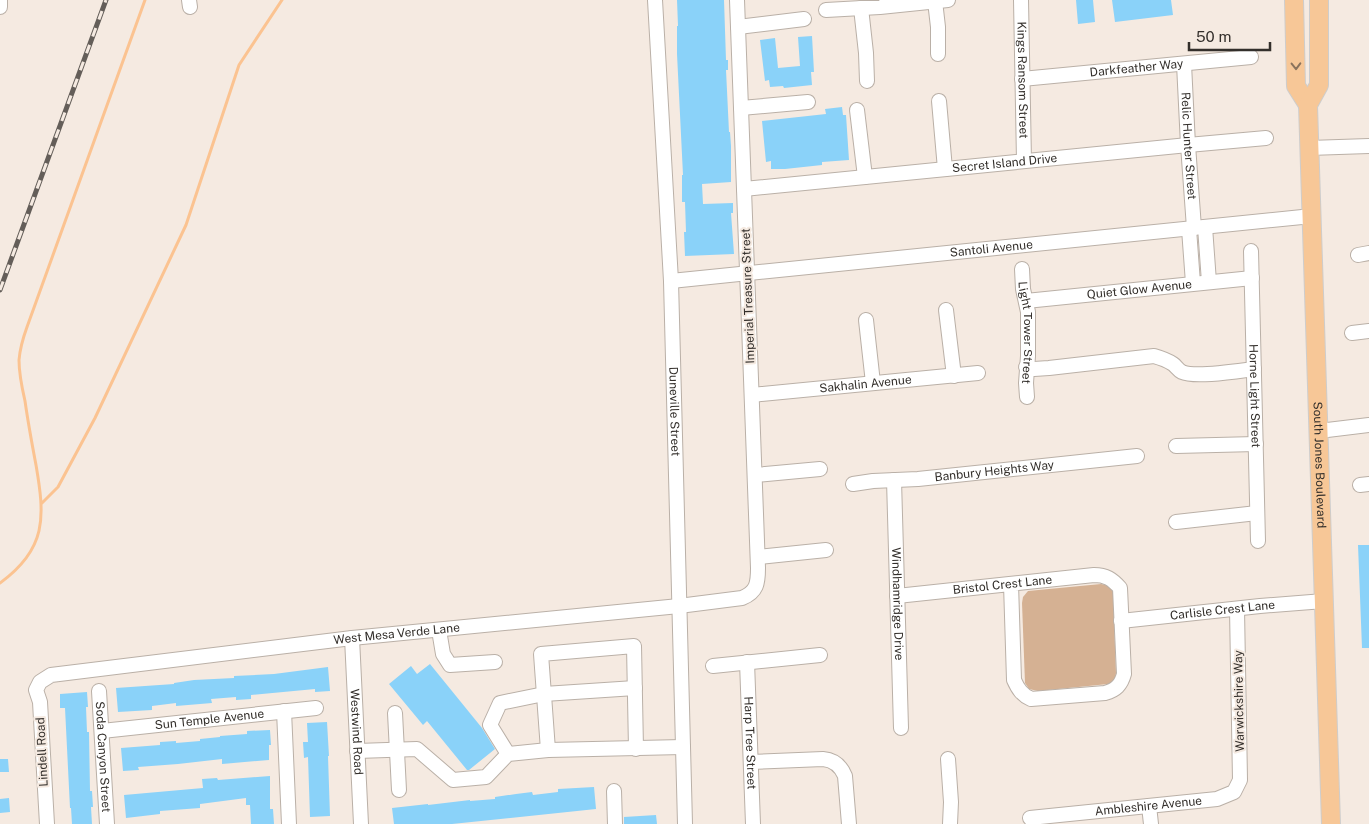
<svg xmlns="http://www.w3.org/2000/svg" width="1369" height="824" viewBox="0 0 1369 824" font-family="'Public Sans',sans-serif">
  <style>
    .green { fill: #d5b193 }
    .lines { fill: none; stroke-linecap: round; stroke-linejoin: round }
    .stream { stroke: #fbc391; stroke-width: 3 }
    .building { fill: #8ad2f9 }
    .minor-casing { stroke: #bab0a7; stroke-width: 16 }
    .major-casing { stroke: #cecdcc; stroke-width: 20 }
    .minor { stroke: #fff; stroke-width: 14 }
    .major { stroke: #f7c797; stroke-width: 18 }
    .rail-casing { stroke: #645e59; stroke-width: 5 }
    .rail { stroke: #f5eae1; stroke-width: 3; stroke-dasharray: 9; stroke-linecap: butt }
    .oneway { stroke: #8b735c }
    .labels { text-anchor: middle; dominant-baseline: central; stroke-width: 4; stroke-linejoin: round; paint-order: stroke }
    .street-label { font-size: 12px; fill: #332f2b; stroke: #f5eae1 }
  </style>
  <rect width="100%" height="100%" fill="#f5eae1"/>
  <!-- green -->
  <path class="green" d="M1101,584L1109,586L1113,592L1116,673L1115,681L1108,684L1038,691L1029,689L1025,683L1022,603L1023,597L1028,591Z"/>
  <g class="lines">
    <!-- stream -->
    <path class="stream" d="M42,503L58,487L95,418L186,225L239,65L282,0
      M0,583C47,549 45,517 36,465C32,444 28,422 25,401C22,388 19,374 19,360C20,348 23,338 27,327L145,0"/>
  </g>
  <!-- building -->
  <path class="building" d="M677,0H724L726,60H728V70H726L729,132H730L731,146V182L702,184L703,204L733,203V213H731L734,254L685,256L684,232H686L685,202H682V175H683L677,54V26H678Z
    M1076,0H1093L1095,22L1078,24Z
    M1112,0H1171L1173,15L1115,22Z
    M812,36L814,72H811L812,85L784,88L783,86L770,87L769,80L765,81L760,40L775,38L778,68L800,66L798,37Z
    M842,107L843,115H846L849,160L822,162V165L785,169H771V161L766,162L762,121L826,114L825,109Z
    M1358,545H1369V648H1362Z
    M430,664L482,728L495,749L469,770H467L427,721L423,725L389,684L411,666L417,674Z
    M328,667L330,691L315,692V689L251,695V699L236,700V697L211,699L212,703L176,706V703L152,706V710L118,712L116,688L174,684V683L194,680L234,678V676L274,674Z
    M87,692L88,707H86L87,732H89L90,791H92L93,807H91L92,824H72L71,808H70L65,708H60V694Z
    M327,722L329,756H328L330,816L310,817L308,757L304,758L303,742H308L307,723Z
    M270,730L271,745H269V760L222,764V759L178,764L138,767L139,770L123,771L121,748L160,745V742L176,741V743L200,741V739L220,737V736L247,734V731Z
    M0,759H8L9,772H0Z
    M270,776V809H273L274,824H251L250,805H246V798L200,804V808L160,811V814L126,818L124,795L203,788L202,779L217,778L218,780Z
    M594,787L596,809L452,824H394L392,808L428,804V805L470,800V801L495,799V797L516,794L532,792L533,795L558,792V789Z
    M9,798L10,812L0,813V799Z
    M656,815L657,824H624V817Z"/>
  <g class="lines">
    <!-- minor casing -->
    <g class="minor-casing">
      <g id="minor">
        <path d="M189,0L190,7"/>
        <path id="s1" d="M655,0L671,281L685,824"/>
        <path id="s2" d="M1021,0L1024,161"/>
        <path d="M935,1L938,27V54"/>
        <path d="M0,7V0"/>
        <path d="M861,8L866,53L867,81"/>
        <path d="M826,10L880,7L948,0"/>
        <path d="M738,27L804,19"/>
        <path id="s3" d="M1184,64L1188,145L1194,228"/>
        <path id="s4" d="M1022,79L1251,57"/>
        <path d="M939,101L945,169"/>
        <path d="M741,108L808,102"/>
        <path d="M857,110L865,177"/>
        <path d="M1309,148L1369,146"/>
        <path id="s5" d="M744,189L1188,145L1266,138"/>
        <path d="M1205,227L1209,282"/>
        <path d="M1189,229L1193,283"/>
        <path id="s6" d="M1251,251L1258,541"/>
        <path d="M1358,255L1369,253"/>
        <path id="s7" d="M1022,269L1023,289L1028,312V356L1026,383L1027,397"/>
        <path id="s8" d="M671,281L1312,216"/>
        <path id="s9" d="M1026,301L1252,278"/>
        <path d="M946,310L954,376"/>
        <path d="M866,320L873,383"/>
        <path d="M1352,333L1369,331"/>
        <path d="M1026,367L1034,369L1049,368L1154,356C1161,358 1167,360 1173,364C1176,366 1178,370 1182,372C1195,378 1238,371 1254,369"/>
        <path id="s10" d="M752,395L978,373"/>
        <path d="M1319,431L1369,425"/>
        <path d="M1176,446L1256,444"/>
        <path d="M755,475L820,469"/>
        <path id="s11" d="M894,480L901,728"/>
        <path id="s12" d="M853,484L873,481L918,479L1137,456"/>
        <path d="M1360,485L1369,484"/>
        <path d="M1176,522L1257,513"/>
        <path d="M758,557L826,550"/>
        <path id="s13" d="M897,596L1094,575C1106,575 1112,579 1120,588L1124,674C1121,685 1116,690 1105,693L1031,699C1022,695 1018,689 1014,680L1011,584"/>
        <path id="s14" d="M1121,621L1260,606L1324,601"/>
        <path d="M439,630L443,654L450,665L495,662"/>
        <path id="s15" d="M352,638L361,824"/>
        <path id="s16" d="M747,662L753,824"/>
        <path d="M713,666L820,655"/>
        <path id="s17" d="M99,691L107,824"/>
        <path d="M284,711L289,824"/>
        <path d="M395,713L399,790"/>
        <path id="s18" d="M102,731L316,708"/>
        <path d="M548,750L541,654L634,646L636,749"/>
        <path d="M357,751L417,749L453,780L486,777L508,754L548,750L683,747"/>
        <path d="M508,754L490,725L500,703L544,694L635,688"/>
        <path d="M948,759L951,802L950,824"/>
        <path d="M751,762L823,759C834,760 841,766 845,776L849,824"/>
        <path d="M614,791L615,824"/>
        <path d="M1149,806L1151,824"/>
        <path id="s19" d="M1030,818L1217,799L1234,792L1240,780L1237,609"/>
        <path id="s20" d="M47,824L40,702L36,690L40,682L51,675L352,638L679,606L742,598C757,592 758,583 758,568L737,0"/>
      </g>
    </g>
    <!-- major casing -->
    <g class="major-casing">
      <g id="major">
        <path d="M1294,0L1296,86L1308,105"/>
        <path id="s21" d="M1319,0V85L1308,105L1331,824"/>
      </g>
    </g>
    <!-- minor -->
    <use href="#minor" class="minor"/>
    <!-- major -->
    <use href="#major" class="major"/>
    <!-- rail casing -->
    <g class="rail-casing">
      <path id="rail" d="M0,290L106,0"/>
    </g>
    <!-- rail -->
    <use href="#rail" class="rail"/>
  </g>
  <!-- one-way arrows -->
  <defs><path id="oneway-chevron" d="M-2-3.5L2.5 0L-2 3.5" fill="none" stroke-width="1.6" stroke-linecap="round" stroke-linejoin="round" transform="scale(1.25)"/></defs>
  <use class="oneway" href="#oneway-chevron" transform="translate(1296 66) rotate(89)"/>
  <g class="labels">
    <!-- street labels -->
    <g class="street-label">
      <text stroke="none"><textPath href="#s4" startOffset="115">Darkfeather Way</textPath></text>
      <text stroke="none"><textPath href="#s2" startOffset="80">Kings Ransom Street</textPath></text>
      <text stroke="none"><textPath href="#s3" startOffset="82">Relic Hunter Street</textPath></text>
      <text stroke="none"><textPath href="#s5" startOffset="262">Secret Island Drive</textPath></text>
      <text stroke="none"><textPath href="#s8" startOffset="322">Santoli Avenue</textPath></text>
      <text stroke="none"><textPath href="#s9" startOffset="114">Quiet Glow Avenue</textPath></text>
      <text transform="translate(748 296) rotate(-92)">Imperial Treasure Street</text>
      <text stroke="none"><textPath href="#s7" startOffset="64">Light Tower Street</textPath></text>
      <text stroke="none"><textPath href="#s10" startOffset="114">Sakhalin Avenue</textPath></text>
      <text stroke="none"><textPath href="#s6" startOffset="145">Horne Light Street</textPath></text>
      <text stroke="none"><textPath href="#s1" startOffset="412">Duneville Street</textPath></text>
      <text stroke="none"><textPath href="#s21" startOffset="468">South Jones Boulevard</textPath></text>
      <text stroke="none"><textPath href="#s12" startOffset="142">Banbury Heights Way</textPath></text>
      <text stroke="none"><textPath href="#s13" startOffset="106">Bristol Crest Lane</textPath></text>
      <text stroke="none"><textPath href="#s11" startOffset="124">Windhamridge Drive</textPath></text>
      <text stroke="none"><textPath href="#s14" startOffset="102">Carlisle Crest Lane</textPath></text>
      <text stroke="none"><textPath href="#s20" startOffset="505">West Mesa Verde Lane</textPath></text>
      <text transform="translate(1239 701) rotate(-91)">Warwickshire Way</text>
      <text stroke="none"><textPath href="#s18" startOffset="108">Sun Temple Avenue</textPath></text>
      <text stroke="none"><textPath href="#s15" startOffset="94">Westwind Road</textPath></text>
      <text stroke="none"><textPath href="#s16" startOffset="81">Harp Tree Street</textPath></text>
      <text transform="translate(42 752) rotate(-93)">Lindell Road</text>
      <text stroke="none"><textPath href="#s17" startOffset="66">Soda Canyon Street</textPath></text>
      <text stroke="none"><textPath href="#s19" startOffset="119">Ambleshire Avenue</textPath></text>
    </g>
  </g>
  <!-- scale -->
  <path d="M1189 42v8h81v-8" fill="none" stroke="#332f2b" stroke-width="2.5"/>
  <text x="1196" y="42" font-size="15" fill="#332f2b" stroke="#f5eae1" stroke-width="4" paint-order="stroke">50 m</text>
</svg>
